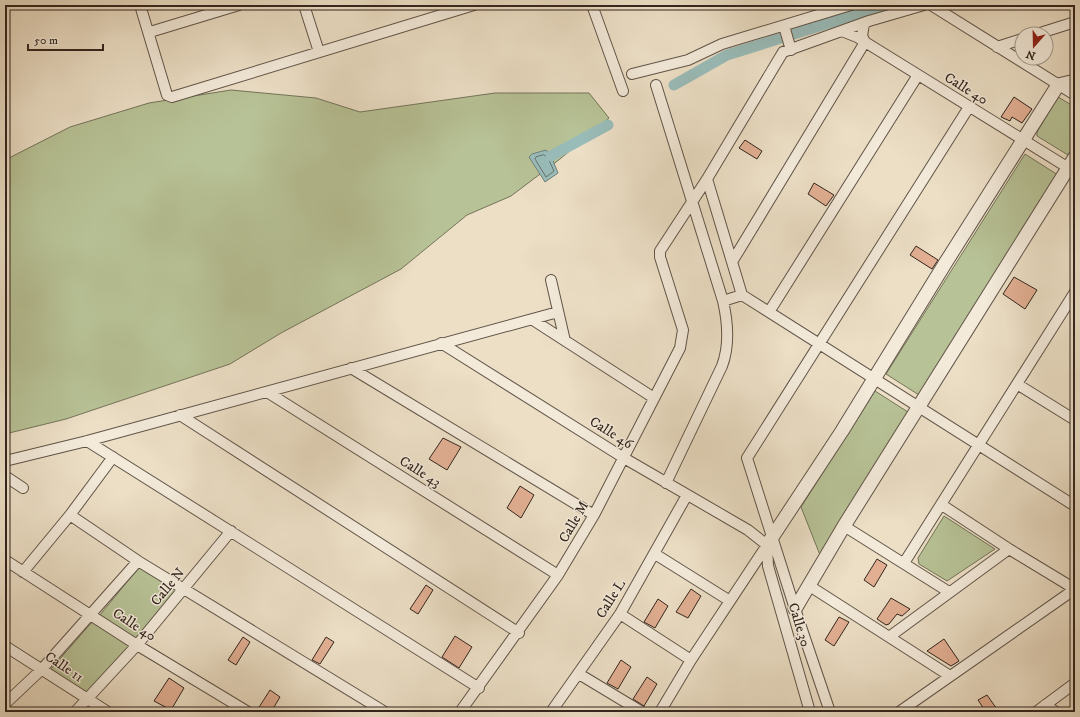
<svg xmlns="http://www.w3.org/2000/svg" width="1080" height="717" viewBox="0 0 1080 717" font-family="'IM FELL DW Pica',serif">
  <style>
    .green { fill: #b7c296; stroke: #74745a }
    .water { fill: #99bcb9; stroke: #70807b }
    .lines { fill: none; stroke-linecap: round; stroke-linejoin: round }
    .shore { stroke: #66706c; stroke-width: 1 }
    .canal { stroke: #99bcb9; stroke-width: 11 }
    .building { fill: #e2af93; stroke: #32251e }
    .minor-casing { stroke: #605448; stroke-width: 12 }
    .tertiary-casing { stroke: #605448; stroke-width: 15 }
    .minor { stroke: #f3eada; stroke-width: 10 }
    .tertiary { stroke: #f3eada; stroke-width: 13 }
    .labels { text-anchor: middle; dominant-baseline: central; stroke-width: 3; stroke-linejoin: round; paint-order: stroke }
    .street-label { font-size: 14px; fill: #32251e; stroke: #f3eada }
  </style>
  <rect width="100%" height="100%" fill="#ecdfc6"/>
  <filter id="stains"><feTurbulence type="fractalNoise" baseFrequency=".005" numOctaves="4"/><feColorMatrix values="0 0 0 0 .2 0 0 0 0 .09 0 0 0 0 .02 0 0 0 .5 -.17"/></filter>
  <radialGradient id="worn" r=".72"><stop offset=".6" stop-color="#630" stop-opacity="0"/><stop offset="1" stop-color="#630" stop-opacity=".3"/></radialGradient>
  <!-- green -->
  <path class="green" d="M231,90L316,98L360,112L495,93H589L609,118L560,159L511,196L467,215L401,269L281,333L230,364L66,419L5,434V160L70,127L149,103Z
    M1058,97L1075,107V144L1068,155L1037,136V132Z
    M1025,154L1058,175L919,395L886,374Z
    M875,391L908,412L820,555L801,507Z
    M944,516L995,549L947,581L919,564L918,558Z
    M140,566L178,592L137,639L99,616Z
    M93,621L128,644L129,649L87,693L51,669Z"/>
  <!-- water -->
  <path class="water" d="M546,150L551,156L558,173L545,182L529,157L532,154Z"/>
  <g class="lines">
    <!-- shore -->
    <path class="shore" d="M544,155L548,158L554,171L546,177L535,159L536,157Z"/>
    <!-- canal -->
    <path class="canal" d="M674,85L727,55L886,5
      M551,156L608,125"/>
  </g>
  <!-- building -->
  <path class="building" d="M1014,97L1032,109L1022,123L1012,117L1010,121L1001,117Z
    M745,140L762,151L757,159L739,148Z
    M814,183L834,195L826,206L808,194Z
    M916,246L938,260L932,269L910,255Z
    M1014,277L1037,290L1025,309L1003,294Z
    M443,438L461,447L447,470L429,459Z
    M520,486L534,495L521,518L507,508Z
    M877,559L887,565L874,587L864,580Z
    M426,585L433,590L418,614L410,609Z
    M691,589L701,596L688,618L676,612Z
    M891,598L910,609L902,616L897,614L889,624L886,625L877,619Z
    M658,599L668,606L655,628L644,622Z
    M839,617L849,622L834,646L825,640Z
    M455,636L472,647L459,668L442,657Z
    M243,637L250,642L236,665L228,660Z
    M326,637L334,642L320,664L312,660Z
    M944,639L959,661L951,666L927,651Z
    M621,660L631,667L618,689L607,683Z
    M647,677L657,684L644,706L633,699Z
    M169,678L184,688L171,710L154,701Z
    M270,690L280,697L271,712H256Z
    M987,695L999,712H986L978,700Z"/>
  <g class="lines">
    <!-- minor casing -->
    <g class="minor-casing">
      <path id="minor" d="M140,5L167,95L172,97L474,5
        M304,5L319,52
        M592,5L623,91
        M931,5L1075,95
        M784,26L791,50
        M842,31L857,37L1075,172
        M150,32L239,5
        M1037,34L1075,22
        M997,47L1022,39
        M632,74L688,60L722,44L851,5
        M656,85L723,301C728,323 730,345 722,366L666,483
        M707,179L742,295L1075,506
        M732,262L865,42L862,36L864,24
        M551,280L565,341
        M723,301L742,295
        M769,312L918,75
        M533,320L654,398
        M441,343L624,458L748,530L767,545
        M351,368L594,515
        M1017,384L1075,420
        M267,392L558,575
        M180,415L519,633
        M87,441L479,688
        M5,461L87,441L558,312
        M5,476L23,488
        M942,505L1009,549L1075,589
        M70,515L138,561L385,712
        M844,526L949,592
        M767,545L768,566L810,712
        M655,554L730,601
        M5,560L137,645L248,712
        M904,563L1075,292
        M23,572L70,515L113,457
        M808,585L950,676
        M620,614L691,660
        M889,637L1009,549
        M5,646L108,712
        M579,674L642,712
        M5,704L42,669L138,561
        M1045,705L1056,712
        M75,712L137,645L231,531
        M460,712L558,575L594,515L680,348L683,330L660,257V251L707,179L783,52L869,21L924,5
        M551,712L620,614L687,495
        M660,712L691,660L767,545
        M830,712L795,609L747,458L969,107
        M899,712L1075,589
        M1036,712L1075,683"/>
    </g>
    <!-- tertiary casing -->
    <g class="tertiary-casing">
      <path id="tertiary" d="M767,545L842,431L946,262L1058,85L1075,81
        M795,609L844,526L1075,157"/>
    </g>
    <!-- minor -->
    <use href="#minor" class="minor"/>
    <!-- tertiary -->
    <use href="#tertiary" class="tertiary"/>
  </g>
  <g class="labels">
    <!-- street labels -->
    <g class="street-label">
      <text transform="translate(966 89) rotate(32)">Calle 40</text>
      <text transform="translate(611 433) rotate(32)">Calle 46</text>
      <text transform="translate(420 472) rotate(32)">Calle 43</text>
      <text transform="translate(574 522) rotate(-60)">Calle M</text>
      <text transform="translate(168 587) rotate(-50)">Calle N</text>
      <text transform="translate(611 599) rotate(-58)">Calle L</text>
      <text transform="translate(134 625) rotate(33)">Calle 40</text>
      <text transform="translate(799 625) rotate(73)">Calle 30</text>
      <text transform="translate(64 667) rotate(34)">Calle 11</text>
    </g>
  </g>
  <!-- margin -->
  <rect width="1080" height="717" fill="none" stroke="#ecdfc6" stroke-width="20"/>
  <rect x="6" y="6" width="1068" height="705" fill="none" stroke="#32251e" stroke-width="2"/>
  <rect x="10" y="10" width="1060" height="697" fill="none" stroke="#32251e"/>
  <!-- north arrow -->
  <g transform="translate(1034 46) rotate(200)"><circle r="19" fill="#f3eada" stroke="#a69b8f"/>
  <path d="M0-3L7 15L0 10L-7 15Z" fill="#8f2418"/>
  <text y="-6" font-size="11" font-weight="bold" text-anchor="middle" fill="#32251e">N</text>
  </g>
  <!-- scale -->
  <path d="M28 44v6h75v-6" fill="none" stroke="#32251e" stroke-width="2"/>
  <text x="34" y="44" font-size="12" fill="#32251e" stroke="#f3eada" stroke-width="3" paint-order="stroke">50 m</text>
  <rect width="100%" height="100%" filter="url(#stains)"/>
  <rect width="100%" height="100%" fill="url(#worn)"/>
</svg>
